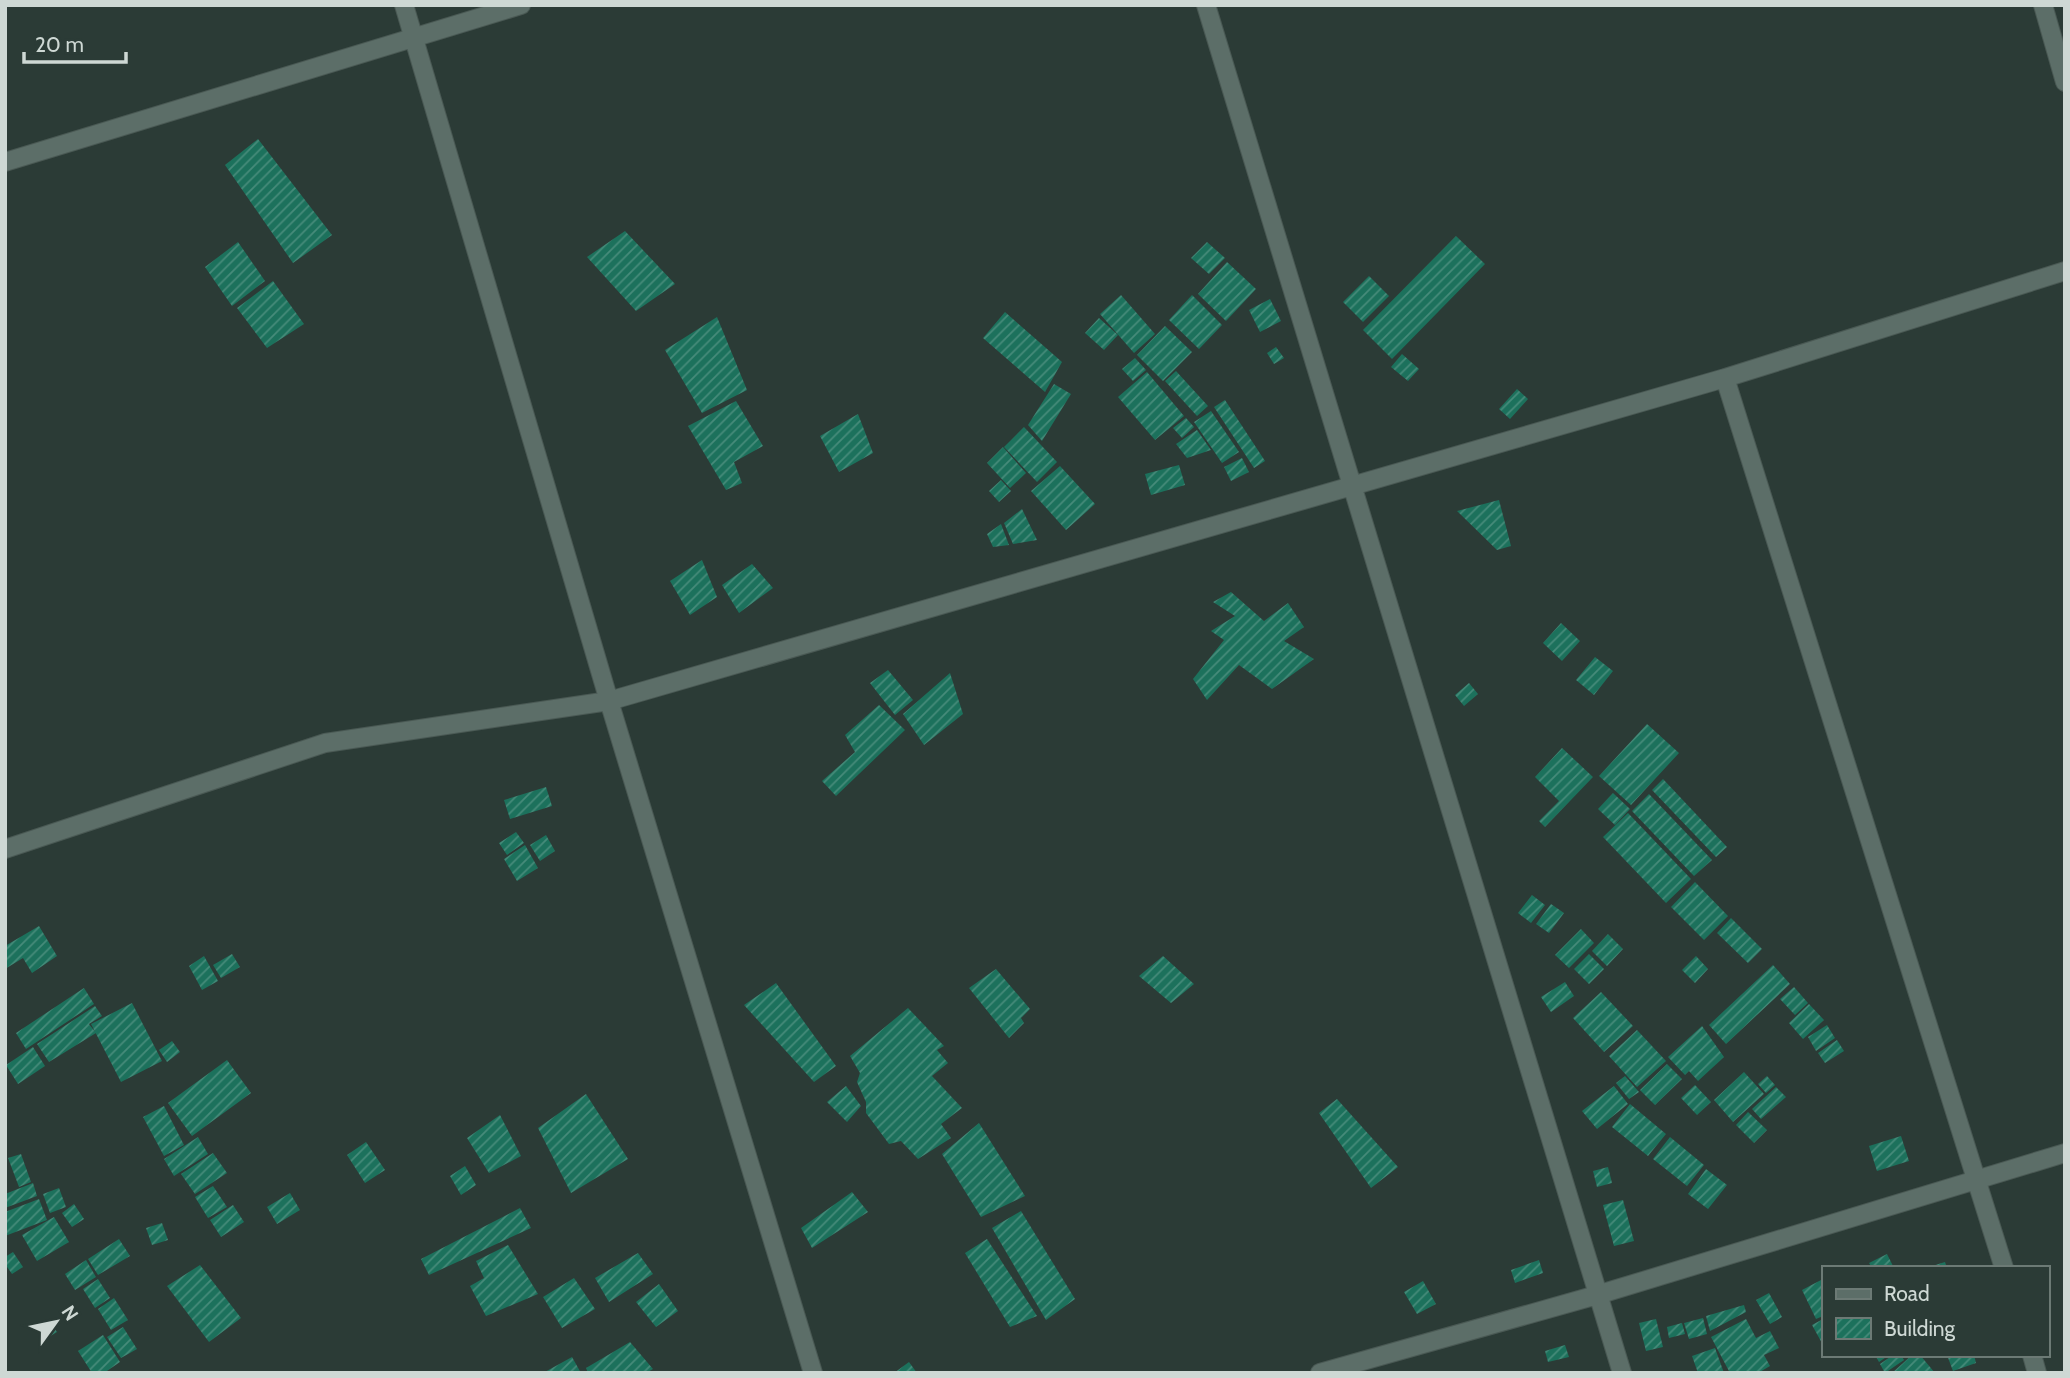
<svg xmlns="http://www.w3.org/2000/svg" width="2070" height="1378" viewBox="0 0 2070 1378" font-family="Cabin,sans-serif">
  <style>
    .building { fill: url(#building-hatch) }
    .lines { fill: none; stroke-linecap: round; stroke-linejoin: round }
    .minor-casing { stroke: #4a5954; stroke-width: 20 }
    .minor { stroke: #5c6e68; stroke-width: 18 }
  </style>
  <defs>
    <pattern id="building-hatch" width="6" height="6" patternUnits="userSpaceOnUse" patternTransform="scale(1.75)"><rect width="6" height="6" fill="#1c715c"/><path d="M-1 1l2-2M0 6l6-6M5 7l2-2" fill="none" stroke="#468b7a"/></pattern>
  </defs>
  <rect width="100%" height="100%" fill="#2b3b36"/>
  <!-- building -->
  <path class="building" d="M258,139L332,235L293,263L225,165Z
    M625,231L675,284L636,311L587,257Z
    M1456,236L1485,264L1392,359L1363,330Z
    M238,242L265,281L232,306L205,267Z
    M1207,242L1225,258L1209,274L1191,258Z
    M1227,262L1256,289L1226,321L1198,294Z
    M1369,276L1389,296L1363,322L1343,302Z
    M273,281L304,324L267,348L237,308Z
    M1121,295L1155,334L1134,353L1100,314Z
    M1192,295L1222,325L1199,349L1169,320Z
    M1270,299L1281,321L1260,332L1249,310Z
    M1005,312L1062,362L1045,392L983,338Z
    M717,317L747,390L702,413L665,350Z
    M1099,318L1118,335L1104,350L1085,333Z
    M1165,326L1192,352L1163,381L1137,355Z
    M1276,347L1284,358L1274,364L1267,353Z
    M1402,354L1419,369L1408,381L1391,367Z
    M1135,358L1146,370L1133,381L1122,369Z
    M1176,371L1208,406L1197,416L1165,381Z
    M1147,372L1184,416L1155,440L1118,397Z
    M1054,384L1071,394L1042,441L1028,425Z
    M1517,389L1528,399L1510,419L1499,409Z
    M1225,400L1265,461L1254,468L1214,407Z
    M736,401L763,446L734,462L742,483L726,490L688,426Z
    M1211,411L1239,452L1222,463L1194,422Z
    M858,414L873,453L839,472L820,436Z
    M1186,418L1194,427L1182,438L1173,428Z
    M1024,427L1057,462L1037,482L1004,447Z
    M1197,430L1211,450L1187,458L1176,444Z
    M1003,447L1026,473L1010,488L987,463Z
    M1242,458L1249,472L1231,481L1224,467Z
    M1179,465L1185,485L1151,495L1145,474Z
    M1060,466L1095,504L1066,530L1031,491Z
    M1001,480L1011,491L999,502L989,491Z
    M1499,500L1511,546L1497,550L1457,511Z
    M1022,509L1037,540L1013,544L1004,523Z
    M1001,524L1009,545L993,547L987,534Z
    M702,560L717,597L690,615L670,581Z
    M752,564L773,588L739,613L722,585Z
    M1231,592L1264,621L1288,603L1304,627L1284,641L1314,659L1272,689L1239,665L1207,700L1193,679L1224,640L1211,631L1235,616L1213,602Z
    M1561,623L1580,641L1562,661L1543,643Z
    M1595,657L1613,671L1594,695L1576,680Z
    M888,670L913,700L895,715L870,683Z
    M950,673L963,714L924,745L903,714Z
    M1469,683L1478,694L1464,706L1455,695Z
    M879,705L905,730L836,796L822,781L855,752L845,735Z
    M1647,724L1679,753L1631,805L1599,776Z
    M1562,748L1593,777L1545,827L1539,821L1559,801L1535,777Z
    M1663,779L1727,847L1716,857L1652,790Z
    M546,787L552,806L510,819L504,800Z
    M1613,793L1630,809L1615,825L1598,809Z
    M1649,794L1712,860L1694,876L1632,811Z
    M1628,813L1691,879L1666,903L1603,837Z
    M516,832L524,843L507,855L499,843Z
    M546,835L555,851L540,861L530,845Z
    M525,845L538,868L517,881L504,859Z
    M1695,882L1728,916L1704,940L1671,907Z
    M1532,895L1545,905L1531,923L1518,913Z
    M1551,904L1564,913L1549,933L1536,924Z
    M1731,918L1762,949L1748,963L1717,933Z
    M39,926L57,956L32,973L23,958L5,969V946Z
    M1581,929L1594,943L1569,968L1555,955Z
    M1608,934L1623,949L1607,966L1592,951Z
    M232,954L240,967L221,978L213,965Z
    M1589,954L1604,969L1589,984L1574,969Z
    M204,956L218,981L202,990L189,966Z
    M1163,956L1194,984L1171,1003L1139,976Z
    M1696,956L1708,969L1695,983L1682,970Z
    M1773,965L1790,984L1726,1044L1709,1025Z
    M996,969L1030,1009L1021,1018L1024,1023L1009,1038L969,988Z
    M1565,982L1574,996L1551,1012L1541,997Z
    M776,983L836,1066L814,1082L744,1005Z
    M1794,987L1808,1003L1795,1015L1780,999Z
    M84,988L94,1004L26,1049L16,1033Z
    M1601,992L1633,1026L1604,1052L1573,1018Z
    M132,1003L162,1061L121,1082L91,1024Z
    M1809,1004L1824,1020L1803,1039L1789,1023Z
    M95,1006L102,1016L89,1024L96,1033L49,1062L37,1044Z
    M908,1008L944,1046L937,1050L948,1063L932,1076L962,1108L941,1124L951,1138L918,1159L901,1141L889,1144L866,1113V1102L857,1082L860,1073L850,1056Z
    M1827,1025L1835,1038L1816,1051L1808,1037Z
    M1702,1026L1724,1057L1698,1081L1689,1071L1685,1075L1668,1057Z
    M1637,1030L1666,1061L1637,1087L1609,1056Z
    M1837,1040L1844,1051L1825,1063L1818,1053Z
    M172,1041L180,1052L167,1062L159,1050Z
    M33,1047L45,1066L18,1084L6,1065Z
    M227,1060L251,1093L192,1136L168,1103Z
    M1667,1064L1682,1079L1655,1105L1640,1090Z
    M1744,1072L1764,1094L1733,1122L1714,1100Z
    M1625,1076L1639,1092L1629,1099L1616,1083Z
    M1767,1076L1775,1085L1766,1093L1758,1084Z
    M1695,1085L1711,1102L1697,1115L1681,1098Z
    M846,1086L861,1106L847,1122L827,1102Z
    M1614,1086L1628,1104L1597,1129L1582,1111Z
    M1776,1087L1786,1097L1761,1119L1752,1109Z
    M586,1094L628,1159L571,1193L538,1128Z
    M1337,1099L1398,1167L1371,1188L1319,1113Z
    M1630,1104L1666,1134L1648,1156L1612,1127Z
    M164,1106L184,1145L164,1156L143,1117Z
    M1748,1112L1767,1130L1754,1143L1736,1125Z
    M500,1115L521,1156L489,1173L467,1138Z
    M979,1123L1025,1196L981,1217L942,1154Z
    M1901,1136L1909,1161L1877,1171L1869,1146Z
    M198,1137L208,1154L174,1176L164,1159Z
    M1670,1137L1704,1165L1687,1186L1653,1159Z
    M366,1142L385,1170L365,1183L347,1155Z
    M213,1153L227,1173L195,1194L181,1174Z
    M21,1154L31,1182L19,1187L8,1158Z
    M465,1166L476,1185L461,1195L450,1176Z
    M1608,1167L1612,1183L1597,1187L1593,1171Z
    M1706,1169L1727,1185L1708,1209L1688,1194Z
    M33,1183L37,1196L5,1208V1194Z
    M213,1186L227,1207L208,1218L195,1197Z
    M59,1188L66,1207L50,1213L43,1194Z
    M852,1192L868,1212L812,1248L801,1228Z
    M290,1193L300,1210L277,1224L267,1207Z
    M39,1199L47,1220L5,1236V1212Z
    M1623,1200L1634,1241L1614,1246L1603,1205Z
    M74,1204L84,1219L72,1227L62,1213Z
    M233,1205L244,1222L221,1237L210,1220Z
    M520,1208L531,1228L429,1275L421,1259Z
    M1021,1211L1075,1299L1046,1320L992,1228Z
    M54,1217L69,1242L37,1261L22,1235Z
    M162,1223L168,1240L152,1245L146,1228Z
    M119,1239L130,1256L98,1275L88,1259Z
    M987,1239L1037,1316L1010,1327L965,1253Z
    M508,1245L538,1294L486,1316L470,1286L484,1278L476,1261Z
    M13,1252L23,1267L12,1274L5,1264V1257Z
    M638,1253L653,1274L609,1302L595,1278Z
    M1887,1254L1894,1268H1872L1869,1263Z
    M86,1260L96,1277L75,1290L65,1274Z
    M1539,1260L1543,1273L1515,1283L1511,1270Z
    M1945,1262L1947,1268H1929V1267Z
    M200,1265L241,1318L209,1342L167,1286Z
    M574,1278L595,1309L562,1328L543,1297Z
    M98,1279L110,1298L95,1308L83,1289Z
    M1821,1280L1823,1316L1816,1319L1802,1290Z
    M1423,1281L1436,1304L1417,1314L1404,1292Z
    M659,1284L678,1311L656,1327L636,1302Z
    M1769,1293L1782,1317L1770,1324L1756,1300Z
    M114,1298L128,1320L111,1330L98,1309Z
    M1744,1305L1746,1312L1710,1331L1706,1316Z
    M1703,1318L1707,1334L1689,1339L1684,1323Z
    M1656,1319L1663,1347L1646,1351L1639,1323Z
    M1746,1319L1756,1338L1770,1331L1779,1348L1764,1355L1770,1366L1758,1373H1730L1711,1337Z
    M1823,1319V1345L1812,1325Z
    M50,1322L57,1332L49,1337L42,1327Z
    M1682,1323L1685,1334L1669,1338L1667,1327Z
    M123,1327L137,1349L121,1358L107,1337Z
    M103,1335L120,1362L104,1373H92L78,1351Z
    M630,1342L653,1369L646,1373H588L586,1368Z
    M1565,1345L1569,1357L1548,1362L1545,1351Z
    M1715,1348L1724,1373H1698L1692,1356Z
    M1875,1355H1889L1879,1362Z
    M1893,1355H1901L1904,1360L1885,1373L1880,1364Z
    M1912,1355H1920L1935,1373H1892Z
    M1947,1355H1974L1976,1363L1953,1371Z
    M572,1357L581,1373H543Z
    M909,1362L917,1373H894Z"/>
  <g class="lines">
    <!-- minor casing -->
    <g class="minor-casing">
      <path id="minor" d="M404,5L609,701L813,1373
        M1206,5L1622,1373
        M2043,5L2065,82
        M5,162L521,5
        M1725,378L2004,1268
        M5,849L325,743L609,701L1725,378L2065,271
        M2032,1355L2037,1373
        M1320,1373L1597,1295L2065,1153"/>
    </g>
    <!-- minor -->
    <use href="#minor" class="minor"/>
  </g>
  <!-- border -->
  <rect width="2070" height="1378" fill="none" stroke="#ced8d4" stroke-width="14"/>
  <!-- legend -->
  <rect x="1822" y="1266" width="228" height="91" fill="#2b3b36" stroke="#6c7a75" stroke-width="2"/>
  <rect x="1836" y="1289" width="35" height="10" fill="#5c6e68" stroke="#6c7a75" stroke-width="2"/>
  <text x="1884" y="1301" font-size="21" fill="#ced8d4">Road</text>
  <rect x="1836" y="1318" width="35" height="21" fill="url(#building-hatch)" stroke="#6c7a75" stroke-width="2"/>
  <text x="1884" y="1336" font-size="21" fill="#ced8d4">Building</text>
  <!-- north arrow -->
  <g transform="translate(56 1322) rotate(57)" stroke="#2b3b36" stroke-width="5" paint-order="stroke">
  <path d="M0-5L12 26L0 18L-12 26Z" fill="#ced8d4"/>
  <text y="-10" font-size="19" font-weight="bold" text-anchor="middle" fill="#ced8d4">N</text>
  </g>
  <!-- scale -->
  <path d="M24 52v10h102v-10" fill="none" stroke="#ced8d4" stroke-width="3.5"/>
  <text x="35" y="52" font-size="21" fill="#ced8d4" stroke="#2b3b36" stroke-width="5" paint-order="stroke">20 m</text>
</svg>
